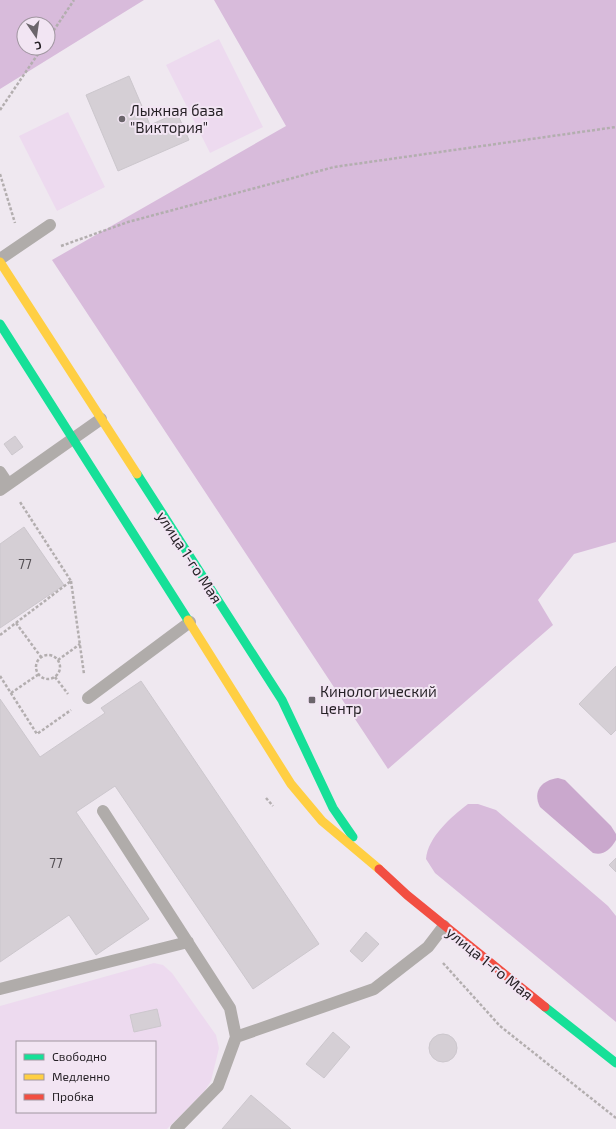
<svg xmlns="http://www.w3.org/2000/svg" width="616" height="1129" viewBox="0 0 616 1129" font-family="'Exo 2',sans-serif">
  <style>
    .green { fill: #eddaef; fill-rule: evenodd }
    .forest { fill: #d8bbdb; fill-rule: evenodd }
    .water { fill: #caa8cd }
    .building { fill: #d5cfd5; stroke: #ccc7cd }
    .lines { fill: none; stroke-linecap: round; stroke-linejoin: round }
    .path { stroke: #b3aeaf; stroke-width: 2.5; stroke-dasharray: 3 2; stroke-linecap: butt }
    .lane { stroke: #b0acaa; stroke-width: 12 }
    .fast { stroke: #16e098; stroke-width: 9 }
    .slow { stroke: #ffcf43; stroke-width: 9 }
    .jam { stroke: #f24e42; stroke-width: 9 }
    .poi-dot { fill: #6b656b; stroke: #f2e5f3; stroke-width: 1.5 }
    .labels { text-anchor: middle; dominant-baseline: central; stroke-width: 4; stroke-linejoin: round; paint-order: stroke }
    .number-label { font-size: 13px; fill: #534e53 }
    .poi-label { font-size: 15px; fill: #241f24; stroke: #f2e5f3; text-anchor: start }
    .street-label { font-size: 15px; fill: #241f24; stroke: #f2e5f3 }
  </style>
  <rect width="100%" height="100%" fill="#efe8f0"/>
  <!-- green -->
  <path class="green" d="M219,39L263,127L210,153L166,65Z
    M68,112L105,187L57,211L19,136Z
    M154,963L163,965L172,973L216,1035L219,1048L211,1081L204,1092L167,1129H0V1006ZM17,1042H155V1112H17Z"/>
  <!-- forest -->
  <path class="forest" d="M0,0H144L0,89ZM24,24H48V48H24Z
    M214,0H616V542L574,554L538,600L553,625L388,769L52,260L286,126Z
    M468,804H478L496,810L608,906L616,916V1022L435,873L426,859C428,837 451,817 468,804Z"/>
  <!-- water -->
  <path class="water" d="M558,778L565,780L611,826L616,834V840C610,850 603,856 593,853L540,807C532,791 542,780 558,778Z"/>
  <!-- building -->
  <path class="building" d="M129,76L150,125L177,113L189,140L118,171L86,95Z
    M15,436L23,447L12,455L4,444Z
    M24,527L64,585L0,628V544Z
    M616,666V730L611,735L579,704Z
    M141,681L319,944L253,989L115,786L76,812L149,919L96,955L69,915L0,962V699L40,757L105,713L101,708Z
    M616,858V872L609,865Z
    M366,932L379,944L362,962L350,951Z
    M157,1009L161,1026L134,1032L130,1015Z
    M333,1032L350,1047L324,1078L306,1064Z
    M429 1048a14 14 0 1 1 28 0a14 14 0 1 1-28 0Z
    M251,1095L291,1129H222Z"/>
  <g class="lines">
    <!-- path -->
    <path class="path" d="M48,39L74,0
      M0,110L42,48
      M0,174L15,223
      M61,246L128,222L334,167L616,127
      M71,581L84,674
      M16,623L41,657
      M0,635L71,581L20,502
      M36 667a12 12 0 1 1 24 0a12 12 0 1 1-24 0Z
      M58,660L80,644
      M0,676L37,734L71,710
      M55,677L68,694
      M11,693L39,674
      M266,798L273,806
      M443,963L500,1026L616,1118"/>
    <!-- lane -->
    <path class="lane" d="M0,259L50,225
      M0,472L8,484
      M0,490L101,419
      M88,698L190,622
      M103,811L230,1008L236,1037L218,1086L176,1129
      M0,989L188,942
      M236,1037L374,989L428,947L444,926"/>
    <!-- fast -->
    <path class="fast" d="M0,324L188,620
      M137,474L282,700L333,808L353,837
      M545,1007L616,1063"/>
    <!-- slow -->
    <path class="slow" d="M0,262L137,474
      M188,620L291,784L322,821L379,869"/>
    <!-- jam -->
    <path class="jam" d="M379,869L407,895L545,1007"/>
  </g>
  <!-- markers -->
  <g class="poi-dot">
    <circle cx="122" cy="119" r="4"/>
    <rect x="308" y="696" width="8" height="8" rx="2"/>
  </g>
  <g class="labels">
    <!-- number labels -->
    <g class="number-label">
      <text x="25" y="564">77</text>
      <text x="56" y="863">77</text>
    </g>
    <!-- poi labels -->
    <g class="poi-label">
      <text x="130" y="110">Лыжная база<tspan x="130" dy="17">"Виктория"</tspan></text>
      <text x="320" y="691">Кинологический<tspan x="320" dy="17">центр</tspan></text>
    </g>
    <!-- street labels -->
    <g class="street-label">
      <text transform="translate(190 557) rotate(57)">улица 1-го Мая</text>
      <text transform="translate(490 963) rotate(39)">улица 1-го Мая</text>
    </g>
  </g>
  <!-- legend -->
  <rect x="16" y="1041" width="140" height="72" fill="#f2e5f3" stroke="#a096a0"/>
  <rect x="24" y="1054" width="20" height="6" fill="#16e098" stroke="#a096a0"/>
  <text x="52" y="1061" font-size="12" fill="#241f24">Свободно</text>
  <rect x="24" y="1074" width="20" height="6" fill="#ffcf43" stroke="#a096a0"/>
  <text x="52" y="1081" font-size="12" fill="#241f24">Медленно</text>
  <rect x="24" y="1094" width="20" height="6" fill="#f24e42" stroke="#a096a0"/>
  <text x="52" y="1101" font-size="12" fill="#241f24">Пробка</text>
  <!-- north arrow -->
  <g transform="translate(36 36) rotate(167)"><circle r="19" fill="#f2e5f3" stroke="#a096a0"/>
  <path d="M0-3L7 15L0 10L-7 15Z" fill="#6b656b"/>
  <text y="-6" font-size="11" font-weight="bold" text-anchor="middle" fill="#241f24">С</text>
  </g>
</svg>
